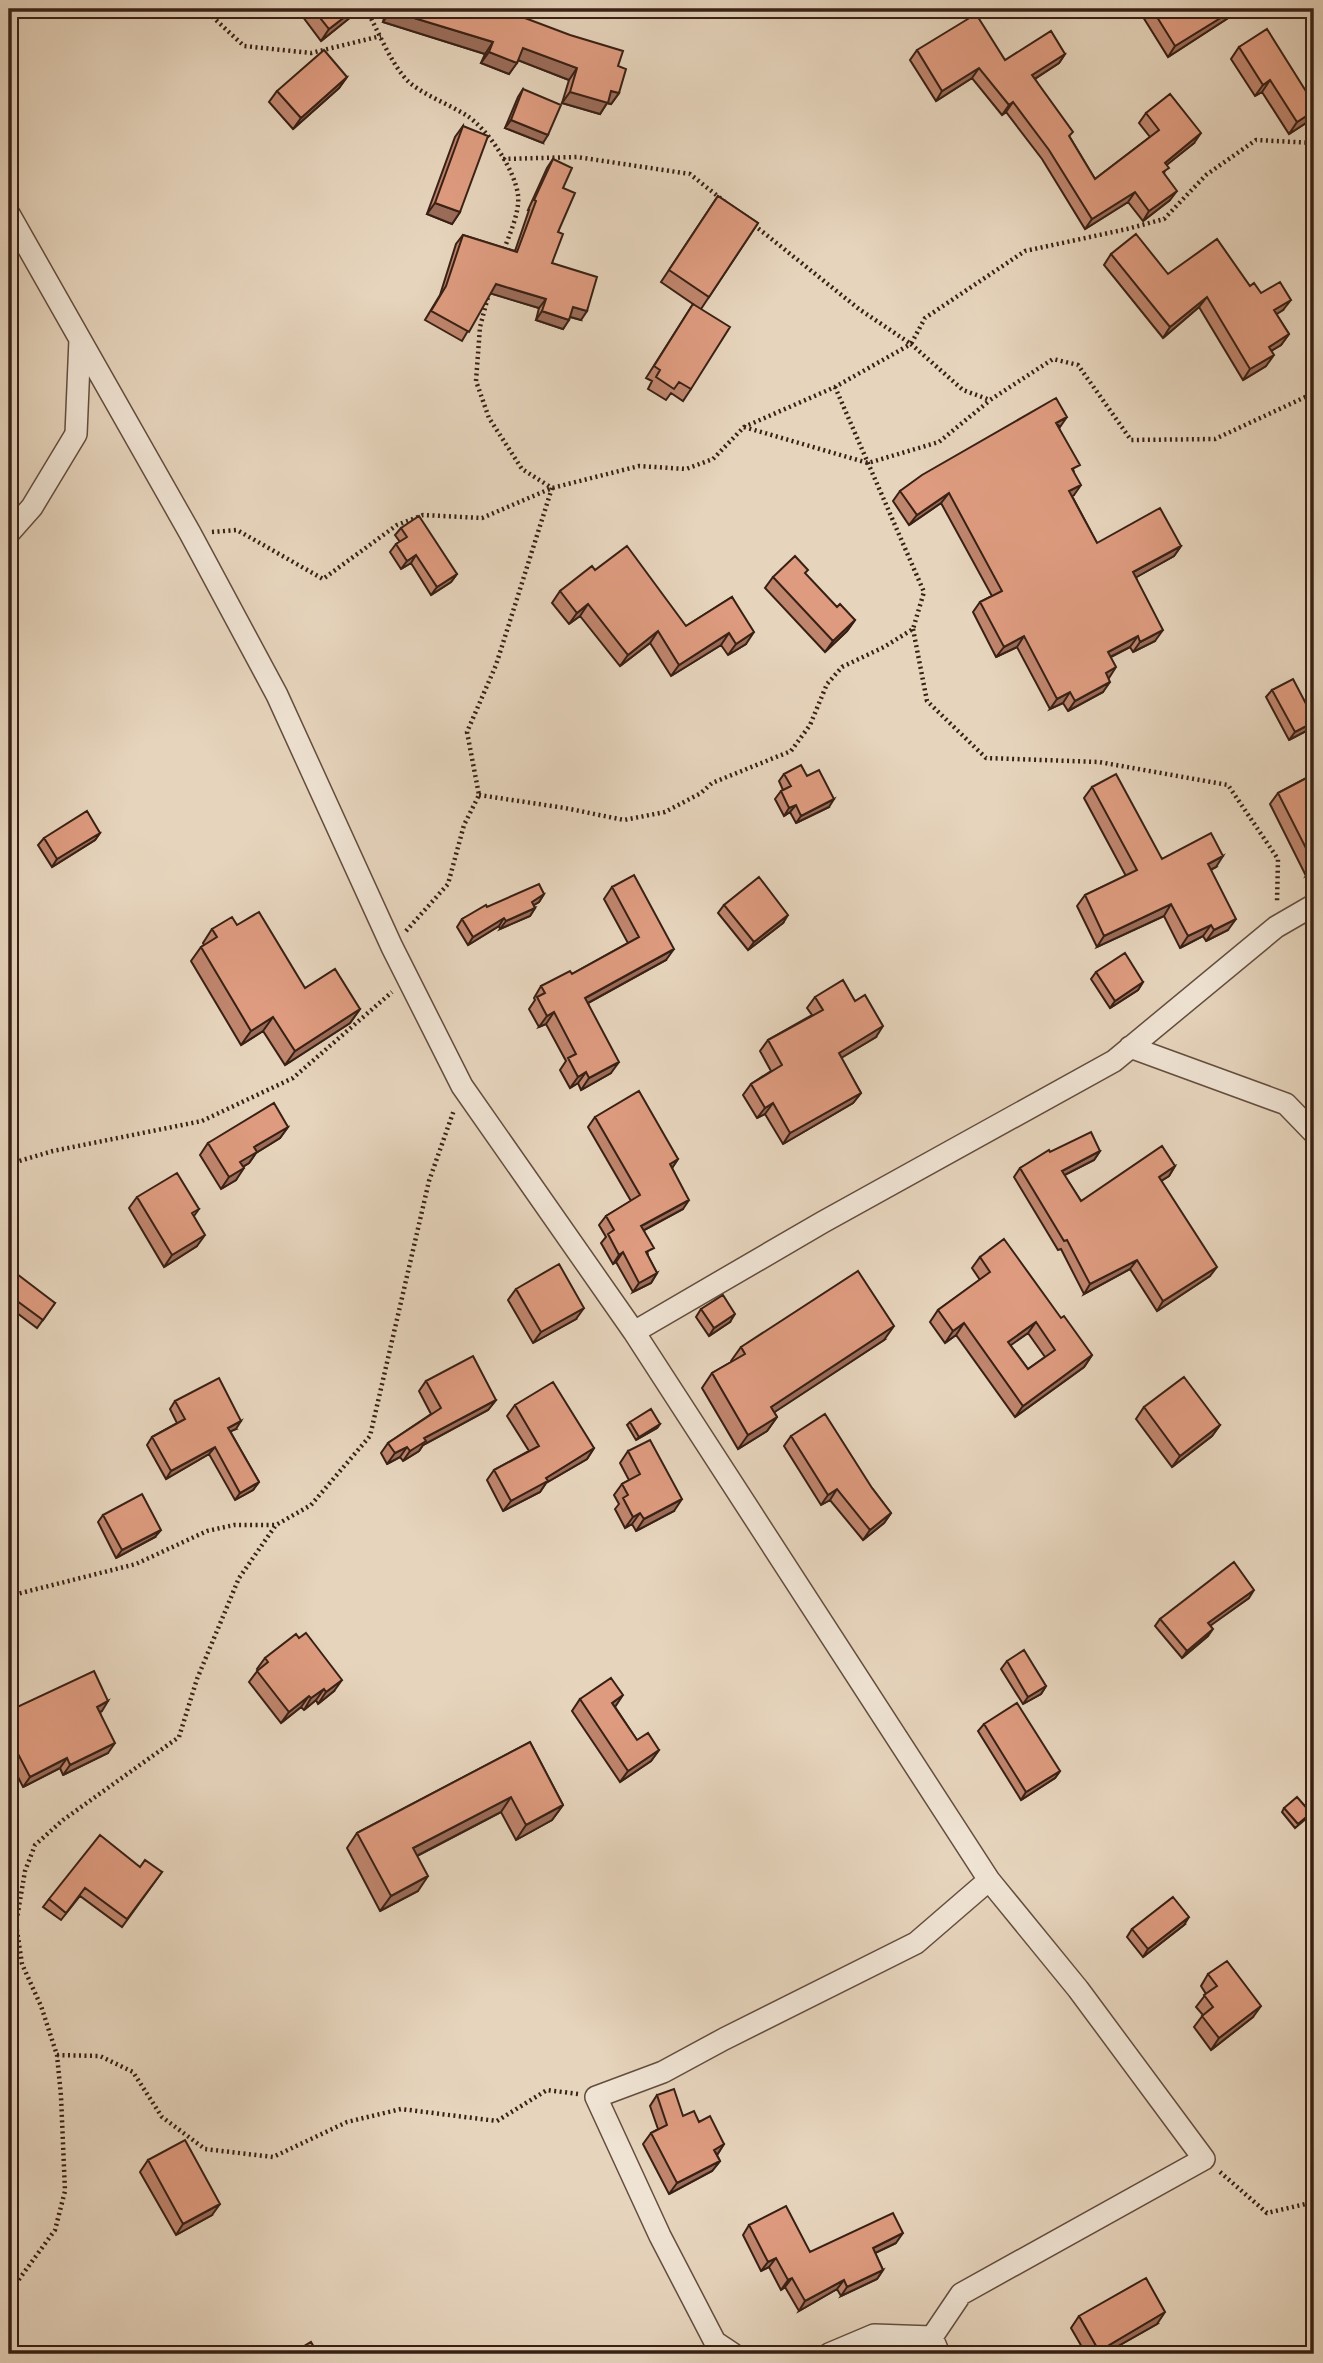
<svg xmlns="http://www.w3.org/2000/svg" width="1323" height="2363" viewBox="0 0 1323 2363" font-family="'Old Standard TT',serif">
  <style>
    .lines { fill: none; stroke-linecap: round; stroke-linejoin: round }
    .street-casing { stroke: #644d3f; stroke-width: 24 }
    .path { stroke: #392015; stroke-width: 4.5; stroke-dasharray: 2 3.5; stroke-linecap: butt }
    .street { stroke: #efe3d3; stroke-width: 21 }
    .wall { fill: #bf856d; stroke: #392015; stroke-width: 2; fill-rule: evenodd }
    .shaded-wall { fill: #9b6c59; stroke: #392015; stroke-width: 2 }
    .building { fill: #de9b7f; stroke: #392015; stroke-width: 2; fill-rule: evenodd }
  </style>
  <rect width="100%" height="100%" fill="#e6d4bc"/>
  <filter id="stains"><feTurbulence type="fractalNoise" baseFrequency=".00286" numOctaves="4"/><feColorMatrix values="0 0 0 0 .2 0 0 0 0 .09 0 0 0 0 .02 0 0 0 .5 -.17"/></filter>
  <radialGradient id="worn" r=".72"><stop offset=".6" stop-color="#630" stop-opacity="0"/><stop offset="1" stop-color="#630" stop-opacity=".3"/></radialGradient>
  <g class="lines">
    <!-- street casing -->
    <g class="street-casing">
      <path id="street" d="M9,214L190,533L277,695L392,947L462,1086L634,1332L989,1880L1078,1989L1204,2159L961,2294L932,2337L939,2354
        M9,533L32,507L76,434L80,339
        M1130,1047L1286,1104L1314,1133
        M634,1332L823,1222L1114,1061L1276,927L1314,905
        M733,2354L715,2342L660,2236L596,2097L663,2072L724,2039L916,1943L989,1880
        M829,2354L874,2335L932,2337"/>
    </g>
    <!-- path -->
    <path class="path" d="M204,9L244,46L311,53L381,36
      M366,9C378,30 392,67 410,83C426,96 448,104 466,115C487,128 515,170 518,195C520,212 509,236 503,252
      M503,159L577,157L690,174L725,202
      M754,225L859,309L911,344L925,318L1025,251L1127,229L1164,219L1206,175L1256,140L1314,143
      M744,427L868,463L939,442L989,401
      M212,532L237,530L323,579L397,525L423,515L482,518L552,488L639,466L686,469L713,459L744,427L835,387L911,344L963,390L990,400L1053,359L1078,365L1131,440L1215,439L1314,393
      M913,629L927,701L986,758L1099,762L1228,785L1278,859L1277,902
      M479,795L565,808L624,820L665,812L701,793L712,783L791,751L810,725L827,684L842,667L884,647L913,629L924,592L835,387
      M406,931L448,884L464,825L479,795L467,732L496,665L552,488L522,469L489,418L476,381L480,327L489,293
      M9,1164L53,1151L202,1121L293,1078L392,992
      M9,1596L136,1564L207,1531L234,1525H276
      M57,2055L100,2056L133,2072L162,2117L205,2149L273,2157L347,2122L401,2109L497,2121L547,2090L578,2094
      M1220,2172L1267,2213L1314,2202
      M9,2293L55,2230L65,2191L61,2096L57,2055L41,2006L22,1964L16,1924L25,1871L35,1845L63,1820L179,1737L197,1679L239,1578L276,1525L311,1505L370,1436L429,1181L454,1110"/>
    <!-- street -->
    <use href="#street" class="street"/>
  </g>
  <!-- wall -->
  <path class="wall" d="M297,9H360L357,12L321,41Z
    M386,9H501L618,66L619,93L611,104L607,103L600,114L562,103L569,80L518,60L509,74L481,63L485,54L383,22Z
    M1138,9H1242L1168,57Z
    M1239,47L1314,104V114L1309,121L1289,134L1262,92L1255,96L1231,59Z
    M917,50L1005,60L1065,54L1059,63L1035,79L1095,179L1150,137L1139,123L1146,113L1194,143L1166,165L1164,174L1170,200L1143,221L1128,202L1085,229L1042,159L1006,112L1002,115L972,78L936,101L910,60Z
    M347,77L339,88L293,129L269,102L277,91Z
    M523,89L543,143L505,128L518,97Z
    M463,126L460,212L452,224L427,214L455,137Z
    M553,159L563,188L558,232L552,263L581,320L570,317L563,329L536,320L539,308L490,293L462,341L425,320L440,295L456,244L463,235L515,251L529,210H528L547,168Z
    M718,196L758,223L701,309L691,389L683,401L671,393L666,400L648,389L652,381L646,378L693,304L661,282Z
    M1111,254L1168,274L1250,286L1283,310L1276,314L1289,334L1281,345L1271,351L1266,366L1243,380L1199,307L1163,338L1104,265Z
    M1059,428L1074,472V495L1072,496L1097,543L1181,546L1174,556L1136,577L1155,641L1133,652L1130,647L1111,657L1108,678L1103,692L1068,711L1063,703L1050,709L1017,647L996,657L973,612L980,602L992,596L941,503L909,525L893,501L900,491Z
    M401,528L457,574L451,582L431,595L411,563L401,569L390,552L396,544L400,542L395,535Z
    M595,570L686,626L732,597L746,644L728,655L721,645L671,676L650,643L620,666L580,616L569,624L552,603L560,591Z
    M773,577L837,607L855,620L847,631L825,652L765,588Z
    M1272,690L1310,729L1289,740L1266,697Z
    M784,774L807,776L829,807L796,823L790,812L784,816L775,799L781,791L783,790L779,781Z
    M1314,774V872L1306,876L1270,804L1278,793Z
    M1092,787L1162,859L1216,867L1211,870L1228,930L1206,941L1203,936L1180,948L1164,916L1097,947L1077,906L1085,895L1126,876L1084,798Z
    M100,833L95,840L52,867L38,845L44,838Z
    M612,887L666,960L588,1003L611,1073L581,1090L578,1083L570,1088L560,1070L566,1061L546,1024L539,1027L529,1009L535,1000L534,998L541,986L572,974L628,943L604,899Z
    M544,894L539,902L534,905L535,908L530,916L500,929L499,926L468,945L457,927L462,919L487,907Z
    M724,905L783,923L748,950L718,913Z
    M237,925L305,988L360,1009L350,1023L285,1065L263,1031L241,1045L191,961L201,947L204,945L203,943L212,929Z
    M1096,972L1143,982L1138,990L1110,1008L1091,979Z
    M815,997L876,1037L841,1058L861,1093L853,1103L783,1144L765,1114L757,1118L743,1095L751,1084L771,1071L760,1051L768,1040L812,1015L807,1008Z
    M595,1117L678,1159L672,1168L683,1209L644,1230L648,1256L657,1273L651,1283L633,1292L616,1262L613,1264L601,1243L606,1237L599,1225L606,1216L631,1201L588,1127Z
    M288,1127L280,1138L256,1153L249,1163L243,1167L236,1180L221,1189L200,1155L208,1143Z
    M1100,1151L1094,1160L1064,1175L1081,1201L1175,1166L1169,1176L1161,1181L1210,1276L1157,1311L1130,1269L1084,1294L1061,1249L1058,1250L1014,1177L1020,1168L1050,1152Z
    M137,1197L199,1209L194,1216L197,1246L164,1267L129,1208Z
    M980,1257L1061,1318L1092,1355L1084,1367L1015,1417L956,1335L945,1343L930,1322L938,1310L980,1280L972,1268ZM1028,1333L1045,1357L1028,1369L1010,1345Z
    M9,1286L55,1303L37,1328L9,1307Z
    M516,1289L576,1319L533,1343L508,1300Z
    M701,1309L730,1322L709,1336L696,1317Z
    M884,1340L774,1412L777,1417L767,1431L738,1449L702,1388L712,1373L731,1362V1361L741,1347Z
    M426,1381L496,1400L488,1410L423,1445L419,1451L403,1461L400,1457L387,1464L381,1453L388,1443L431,1414L419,1391Z
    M175,1401L236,1429L230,1431L259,1482L253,1490L235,1500L209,1454L166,1479L147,1445L152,1437L177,1423L170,1409Z
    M515,1405L594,1448L587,1459L546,1483L540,1492L503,1511L487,1480L494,1470L529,1451L507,1416Z
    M1144,1407L1220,1425L1212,1436L1172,1467L1136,1419Z
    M630,1422L660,1424L657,1428L636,1440L627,1425Z
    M791,1436L872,1488L891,1513L884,1523L863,1540L830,1500L821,1505L784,1446Z
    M628,1451L674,1511L636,1531L632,1524L625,1528L615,1509L619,1504L614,1495L622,1484L629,1480L620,1463Z
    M103,1515L155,1537L116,1558L98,1522Z
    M1249,1598L1210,1625L1208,1636L1182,1658L1155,1626L1160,1619Z
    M265,1658L334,1691L318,1704L316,1700L304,1710L301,1707L281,1723L249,1682L258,1670L257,1669Z
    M1007,1661L1046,1686L1041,1694L1023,1704L1001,1669Z
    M580,1699L615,1707L637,1740L659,1750L651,1761L620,1782L572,1711Z
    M9,1706L11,1710L102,1711L100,1712L108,1753L63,1775L60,1768L23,1787L9,1759Z
    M984,1724L1060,1771L1055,1778L1021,1800L978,1731Z
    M530,1742L563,1805L552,1820L516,1840L501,1812L417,1856L418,1891L380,1911L347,1848L357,1833Z
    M1284,1808L1311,1813L1308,1817L1295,1828L1282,1812Z
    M140,1867L162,1872L122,1927L80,1896L61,1920L43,1907L49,1899Z
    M1184,1925L1143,1957L1127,1937L1132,1929Z
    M1208,1974L1253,2017L1211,2050L1194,2027L1203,2015L1196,2007L1206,1994L1201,1986Z
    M657,2095L683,2116L699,2122L724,2144L717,2155L720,2161L712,2171L669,2194L643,2144L651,2133L658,2129L650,2106Z
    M148,2160L212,2215L176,2235L140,2172Z
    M749,2225L810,2252L896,2243L875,2253L883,2270L877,2279L841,2296L837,2289L799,2311L785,2287L781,2290L769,2267L761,2271L743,2235Z
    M1079,2316L1157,2324L1104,2354H1086L1071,2328Z"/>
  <!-- shaded-wall -->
  <path class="shaded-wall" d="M355,9H360L357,12L321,41L329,29Z
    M1235,9H1242L1168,57L1175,46Z
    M391,11L493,42L485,54L383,22Z
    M523,48L577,68L569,80L515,59Z
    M489,52L517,63L509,74L481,63Z
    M1065,54L1059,63L1025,85L1032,75Z
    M979,68L972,78L936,101L942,91Z
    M347,77L339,88L293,129L301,118Z
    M1270,80L1262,92L1255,96L1263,85Z
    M611,91L619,93L611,104L607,103L600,114L562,103L570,92Z
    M1013,102L1006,112L1002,115L1009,105Z
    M1314,111V114L1309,121L1289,134L1297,122Z
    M511,120L548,135L543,143L505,128Z
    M1201,133L1194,143L1158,172L1165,163Z
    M1177,191L1170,200L1143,221L1149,211Z
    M1135,192L1128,202L1085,229L1092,219Z
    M435,203L460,212L452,224L427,214Z
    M496,284L546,299L539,308L489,293Z
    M1207,297L1199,307L1163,338L1170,327Z
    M1291,300L1283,310L1266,321L1274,310Z
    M573,307L587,311L581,320L567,316Z
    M542,311L569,320L563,329L536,320Z
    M1289,334L1281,345L1261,357L1269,347Z
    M1274,355L1266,366L1243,380L1250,369Z
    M1067,417L1060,427L1056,423Z
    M1081,485L1074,495L1062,502L1069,491Z
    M949,493L941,503L909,525L917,515Z
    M1181,546L1174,556L1126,583L1133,572Z
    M416,555L411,563L401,569L407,561Z
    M457,574L451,582L431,595L437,587Z
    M588,604L580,616L569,624L577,613Z
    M855,620L847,631L825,652L833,641Z
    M1163,630L1155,641L1133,652L1140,642Z
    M658,631L650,643L620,666L628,655Z
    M754,632L746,644L728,655L736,644Z
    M729,633L721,645L671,676L679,665Z
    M1024,636L1017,647L996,657L1004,647Z
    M1138,636L1130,647L1100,662L1108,652Z
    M1116,667L1109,678L1098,684L1106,673Z
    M1110,682L1103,692L1068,711L1075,701Z
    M1070,692L1063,703L1050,709L1057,699Z
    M1314,722L1310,729L1289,740L1295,732Z
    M834,799L829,807L796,823L801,816Z
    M796,805L790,812L784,816L789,808Z
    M100,833L95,840L52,867L57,859Z
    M1223,856L1216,867L1200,875L1208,864Z
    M1314,864V872L1306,876Z
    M544,894L539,902L527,909L532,902Z
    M1171,904L1164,916L1097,947L1104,936Z
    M535,908L530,916L500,929L506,921Z
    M788,915L783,923L748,950L754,942Z
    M504,918L499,926L468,945L473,937Z
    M1236,919L1228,930L1206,941L1214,930Z
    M1211,925L1203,936L1180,948L1188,936Z
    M674,949L666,960L577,1009L585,998Z
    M1143,982L1138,990L1110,1008L1115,1001Z
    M360,1009L350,1023L285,1065L295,1051Z
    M554,1012L546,1024L539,1027L547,1016Z
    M273,1017L263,1031L241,1045L251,1031Z
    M883,1026L876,1037L831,1064L839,1053Z
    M619,1062L611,1073L581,1090L589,1078Z
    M586,1072L578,1083L570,1088L578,1077Z
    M861,1093L853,1103L783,1144L790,1133Z
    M773,1103L765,1114L757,1118L765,1108Z
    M288,1127L280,1138L256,1153L249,1163L232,1173L240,1162L254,1147Z
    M1100,1151L1094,1160L1055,1180L1062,1171Z
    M678,1159L672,1168L670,1164Z
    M1175,1166L1169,1176L1153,1186L1159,1177Z
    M244,1168L236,1180L221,1189L229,1177Z
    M689,1200L683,1209L635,1235L641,1226Z
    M205,1235L197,1246L164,1267L172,1255Z
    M623,1252L616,1262L613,1264L619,1255Z
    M1137,1260L1130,1269L1084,1294L1090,1284Z
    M1217,1267L1210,1276L1157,1311L1163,1301Z
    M657,1273L651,1283L633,1292L639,1283Z
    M584,1308L576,1319L533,1343L541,1332Z
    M735,1314L730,1322L709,1336L714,1328Z
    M1036,1322L1028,1333L1000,1353L1008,1342Z
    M964,1323L956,1335L945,1343L953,1331Z
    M894,1326L884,1340L761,1421L771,1407Z
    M1092,1355L1084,1367L1015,1417L1023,1406Z
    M496,1400L488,1410L423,1445L419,1451L403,1461L410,1451L424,1438Z
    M777,1417L767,1431L738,1449L748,1435Z
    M241,1421L236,1429L223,1435L228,1428Z
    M660,1424L657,1428L636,1440L639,1437Z
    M1220,1425L1212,1436L1172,1467L1180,1456Z
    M215,1447L209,1454L166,1479L171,1471Z
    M407,1447L400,1457L387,1464L395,1453Z
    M594,1448L587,1459L546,1483L540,1492L503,1511L511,1501L546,1478Z
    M259,1482L253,1490L235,1500L240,1493Z
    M837,1489L830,1500L821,1505L828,1495Z
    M682,1499L674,1511L636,1531L644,1519Z
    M640,1513L632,1524L625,1528L633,1517Z
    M891,1513L884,1523L863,1540L870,1530Z
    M161,1530L155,1537L116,1558L122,1550Z
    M1254,1590L1249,1598L1203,1631L1208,1623Z
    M1213,1629L1208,1636L1182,1658L1187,1651Z
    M342,1680L334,1691L318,1704L326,1692Z
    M1046,1686L1041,1694L1023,1704L1028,1697Z
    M324,1689L316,1700L304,1710L311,1698Z
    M623,1695L615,1707L612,1703Z
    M309,1696L301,1707L281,1723L289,1712Z
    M108,1701L102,1711L90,1717L97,1707Z
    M115,1743L108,1753L63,1775L70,1765Z
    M659,1750L651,1761L620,1782L628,1771Z
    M67,1758L60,1768L23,1787L30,1777Z
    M1060,1771L1055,1778L1021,1800L1026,1792Z
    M511,1797L501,1812L403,1863L413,1848Z
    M563,1805L552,1820L516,1840L526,1825Z
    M428,1876L418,1891L380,1911L391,1896Z
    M1189,1917L1184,1925L1143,1957L1148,1949Z
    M1261,2006L1253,2017L1211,2050L1219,2038Z
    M724,2144L717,2155L714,2150Z
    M720,2161L712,2171L669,2194L677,2183Z
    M220,2204L212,2215L176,2235L183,2224Z
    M903,2233L896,2243L867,2257L873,2248Z
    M776,2258L769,2267L761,2271L768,2262Z
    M883,2270L877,2279L841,2296L847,2287Z
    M792,2278L785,2287L781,2290L788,2280Z
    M844,2280L837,2289L799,2311L805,2301Z
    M1165,2312L1157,2324L1104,2354H1096L1099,2351Z"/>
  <!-- building -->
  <path class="building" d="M313,9H355L329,29Z
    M392,9H501L570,35L623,51L618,66L626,69L619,93L611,91L608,103L570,92L577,68L523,48L517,63L489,52L493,42L391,11Z
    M1152,9H1235L1175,46Z
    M976,14L1005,60L1051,31L1065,54L1032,75L1073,132L1069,136L1095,179L1159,130L1146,113L1170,94L1201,133L1165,163L1169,168L1163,172L1177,191L1149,211L1135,192L1092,219L1049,150L1013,102L1009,105L979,68L942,91L917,50Z
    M1267,29L1314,104V111L1297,122L1270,80L1263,85L1239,47Z
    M324,50L347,77L301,118L277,91Z
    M523,89L561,105L548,135L511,120Z
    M463,126L488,136L460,212L435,203Z
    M553,159L572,168L563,188L575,193L558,232L563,234L552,263L597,277L587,311L573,307L569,320L542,311L546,299L496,284L469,332L431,311L446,286L463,235L517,252L536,201L534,200Z
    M718,196L758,223L709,297L669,270Z
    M1136,234L1168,274L1217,239L1250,286L1254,283L1261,293L1280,282L1291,300L1274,310L1289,334L1269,347L1274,355L1250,369L1207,297L1170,327L1111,254Z
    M693,304L730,327L691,389L679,382L674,389L656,377L660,370L654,366Z
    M1056,398L1067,417L1056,423L1080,465L1072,469L1081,485L1069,491L1097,543L1160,508L1181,546L1133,572L1163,630L1140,642L1138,636L1108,652L1116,667L1106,673L1110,682L1075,701L1070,692L1057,699L1024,636L1004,647L980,602L1002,591L949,493L917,515L900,491L922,475Z
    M419,516L457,574L437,587L416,555L407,561L396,544L407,537L401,528Z
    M627,546L686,626L732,597L754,632L736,644L729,633L679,665L658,631L628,655L588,604L577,613L560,591L592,566L595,570Z
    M795,556L808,570L805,573L837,607L840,604L855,620L833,641L773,577Z
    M1293,679L1314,719V722L1295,732L1272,690Z
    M801,765L807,776L819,770L834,799L801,816L796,805L789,808L781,791L791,786L784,774Z
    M1116,774L1162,859L1211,833L1223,856L1208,864L1236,919L1214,930L1211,925L1188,936L1171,904L1104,936L1085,895L1137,870L1092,787Z
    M1314,774V864L1278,793Z
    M87,811L100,833L57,859L44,838Z
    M634,875L674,949L585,998L619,1062L589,1078L586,1072L578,1077L568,1058L576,1054L554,1012L547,1016L537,997L545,993L541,986L570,971L572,974L639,937L612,887Z
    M759,877L788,915L754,942L724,905Z
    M539,884L544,894L532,902L535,908L506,921L504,918L473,937L462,919L486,905L487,907Z
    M259,912L305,988L335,969L360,1009L295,1051L273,1017L251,1031L201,947L217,937L212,929L232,917L237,925Z
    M1125,953L1143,982L1115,1001L1096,972Z
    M843,980L855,1001L865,995L883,1026L839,1053L861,1093L790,1133L773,1103L765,1108L751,1084L782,1065L768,1040L823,1010L815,997Z
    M639,1091L678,1159L670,1164L689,1200L641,1226L654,1248L646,1252L657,1273L639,1283L623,1252L619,1255L608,1234L614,1230L606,1216L640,1195L595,1117Z
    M274,1103L288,1127L254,1147L257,1152L240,1162L244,1168L229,1177L208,1143Z
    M1091,1132L1100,1151L1062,1171L1081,1201L1162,1146L1175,1166L1159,1177L1217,1267L1163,1301L1137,1260L1090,1284L1067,1240L1064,1241L1020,1168L1049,1150L1050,1152Z
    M177,1173L199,1209L192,1213L205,1235L172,1255L137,1197Z
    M1004,1239L1061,1318L1064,1316L1092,1355L1023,1406L964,1323L953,1331L938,1310L990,1272L980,1257ZM1036,1322L1055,1350L1028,1369L1008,1342Z
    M559,1264L584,1308L541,1332L516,1289Z
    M858,1271L894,1326L771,1407L777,1417L748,1435L712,1373L745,1354L741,1347Z
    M17,1274L55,1303L43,1320L9,1295V1286Z
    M723,1295L735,1314L714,1328L701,1309Z
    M473,1356L496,1400L424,1438L426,1441L410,1451L407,1447L395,1453L388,1443L441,1408L426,1381Z
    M1184,1377L1220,1425L1180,1456L1144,1407Z
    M219,1378L241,1421L228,1428L259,1482L240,1493L215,1447L171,1471L152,1437L185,1419L175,1401Z
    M553,1382L594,1448L546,1478L548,1481L511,1501L494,1470L539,1446L515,1405Z
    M651,1409L660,1424L639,1437L630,1422Z
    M825,1414L872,1488L891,1513L870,1530L837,1489L828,1495L791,1436Z
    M650,1440L682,1499L644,1519L640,1513L633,1517L623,1498L628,1495L622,1484L640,1474L628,1451Z
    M142,1494L161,1530L122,1550L103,1515Z
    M1234,1562L1254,1590L1208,1623L1213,1629L1187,1651L1160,1619Z
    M306,1633L342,1680L326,1692L324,1689L311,1698L309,1696L289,1712L257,1671L268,1662L265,1658L296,1634L299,1638Z
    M1024,1650L1046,1686L1028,1697L1007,1661Z
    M94,1671L108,1701L97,1707L115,1743L70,1765L67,1758L30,1777L15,1748L9,1751V1706L11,1710Z
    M611,1678L623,1695L612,1703L637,1740L648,1733L659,1750L628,1771L580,1699Z
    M1017,1703L1060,1771L1026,1792L984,1724Z
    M530,1742L563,1805L526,1825L511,1797L413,1848L428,1876L391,1896L357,1833Z
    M1297,1797L1311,1813L1298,1824L1284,1808Z
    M100,1835L140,1867L145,1860L162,1872L127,1919L85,1888L66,1913L49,1899Z
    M1173,1897L1189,1917L1148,1949L1132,1929Z
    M1227,1961L1261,2006L1219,2038L1202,2016L1213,2007L1204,1995L1217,1986L1208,1974Z
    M674,2089L683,2116L694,2111L699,2122L710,2116L724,2144L714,2150L720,2161L677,2183L651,2133L667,2125L657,2095Z
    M185,2140L220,2204L183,2224L148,2160Z
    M786,2206L810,2252L893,2213L903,2233L873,2248L883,2270L847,2287L844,2280L805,2301L792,2278L788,2280L776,2258L768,2262L749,2225Z
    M1146,2278L1165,2312L1099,2351L1079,2316Z
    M311,2342L318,2354H291Z"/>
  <!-- margin -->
  <rect width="1323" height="2363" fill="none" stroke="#e6d4bc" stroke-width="35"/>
  <rect x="10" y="10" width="1302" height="2342" fill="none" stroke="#392015" stroke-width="3.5"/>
  <rect x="18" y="18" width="1288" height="2328" fill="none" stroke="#392015" stroke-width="2"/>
  <rect width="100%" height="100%" filter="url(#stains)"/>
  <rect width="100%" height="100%" fill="url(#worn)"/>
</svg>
